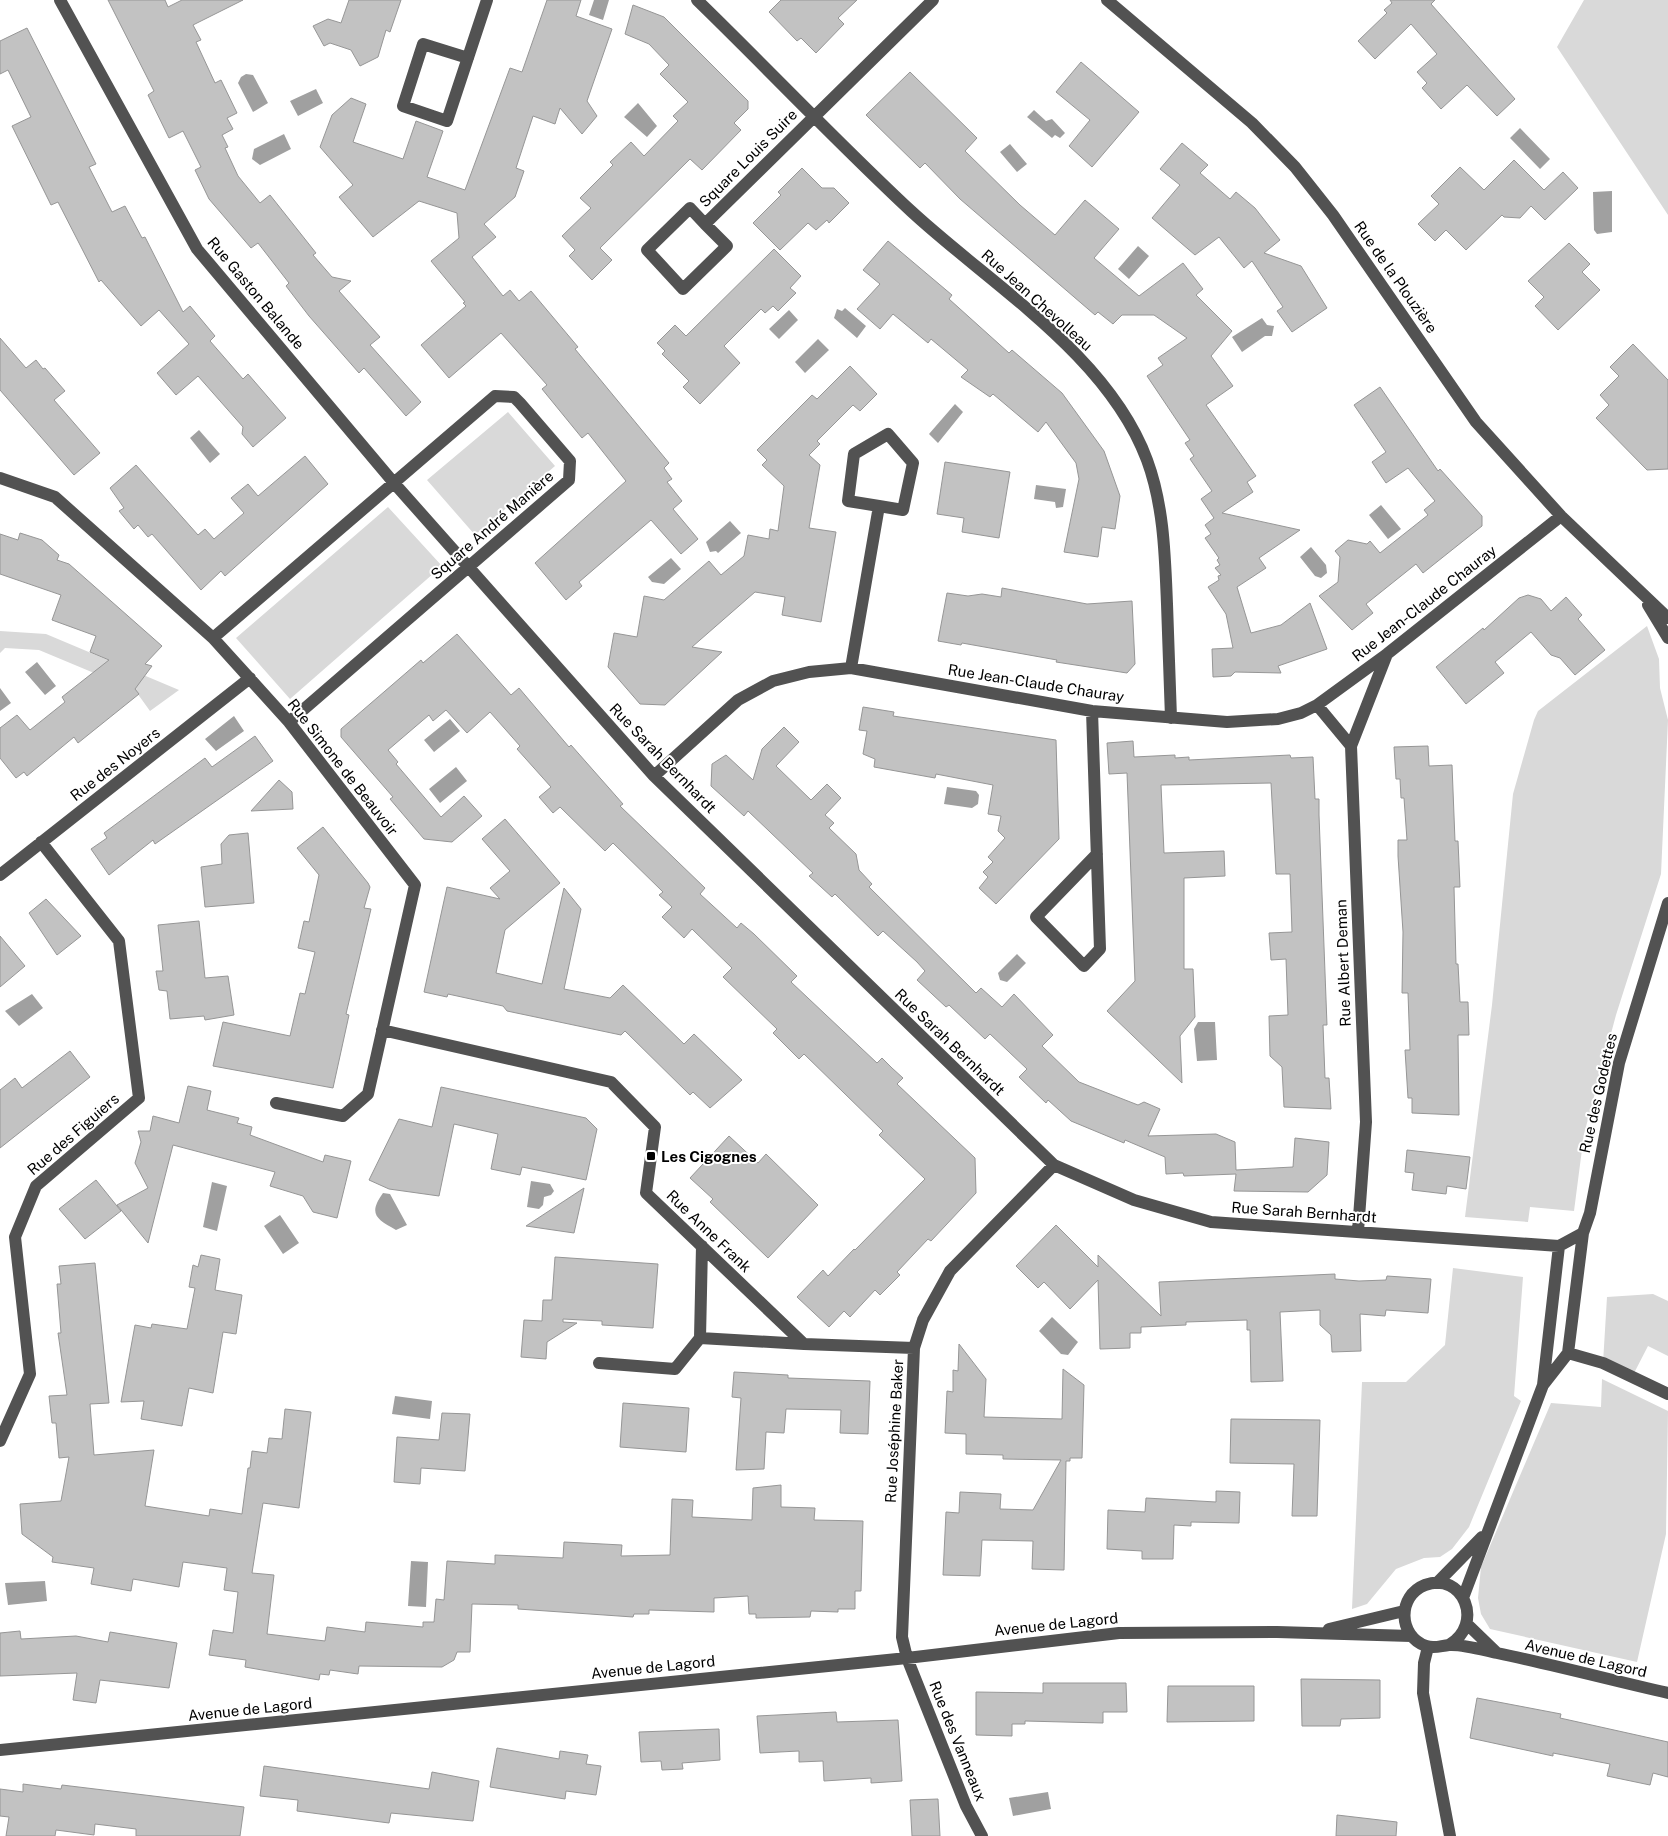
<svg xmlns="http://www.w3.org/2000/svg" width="1668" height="1836" viewBox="0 0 1668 1836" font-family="'Public Sans',sans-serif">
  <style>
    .green { fill: #d9d9d9 }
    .water { fill: #a0a0a0 }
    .building { fill: #c2c2c2; stroke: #969696 }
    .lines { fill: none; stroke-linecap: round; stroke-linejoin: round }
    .minor { stroke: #525252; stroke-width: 12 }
    .poi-dot { fill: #000; stroke: #fff; stroke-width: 2 }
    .labels { text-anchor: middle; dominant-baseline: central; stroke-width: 4; stroke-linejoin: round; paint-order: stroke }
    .street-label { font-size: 15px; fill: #000; stroke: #fff }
    .poi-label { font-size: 15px; font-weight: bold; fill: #000; stroke: #fff; text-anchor: start }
  </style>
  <rect width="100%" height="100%" fill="#fff"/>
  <!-- green -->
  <path class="green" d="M1584,0H1668V215L1557,47Z
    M508,412L555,466L475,535L427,480Z
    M388,507L442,566L290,699L236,638Z
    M1647,626L1659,659L1660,688L1668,720L1661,874L1616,1015L1584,1134L1574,1211L1530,1207L1528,1222L1465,1217L1492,1005L1513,794L1534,720L1538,711Z
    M0,631L46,634L179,690L150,711L132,686L106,678L39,650L5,648L0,653Z
    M1453,1268L1523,1277L1514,1396L1521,1401L1469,1527L1452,1549L1440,1557L1424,1558L1396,1569L1367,1604L1352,1609L1362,1382H1406L1445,1345Z
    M1653,1294L1668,1301V1356L1648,1346L1632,1377L1603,1363L1607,1297Z
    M1602,1379L1668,1411L1666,1534L1637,1662L1490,1629L1481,1614L1478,1598L1481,1567L1551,1403L1601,1407Z"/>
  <!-- water -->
  <path class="water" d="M594,0H609L603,20L589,15Z
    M246,74L253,75L268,103L253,112L238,83L241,77Z
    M316,89L323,103L298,116L290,101Z
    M638,103L657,126L647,137L624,117Z
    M1034,110L1046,121L1052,119L1065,133L1060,138L1055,135L1052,138L1027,117Z
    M1520,128L1550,159L1540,169L1510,138Z
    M284,134L291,149L260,165L252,159L254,149Z
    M1010,144L1027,164L1017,172L1000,152Z
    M1612,191V232L1597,234L1594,230L1593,192Z
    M1138,246L1149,256L1129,279L1118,269Z
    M845,308L866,326L857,338L834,318L837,309L842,311Z
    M789,310L798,320L779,339L769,329Z
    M1262,318L1267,325L1274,326L1272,336H1265L1242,352L1232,337Z
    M818,339L829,350L805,373L795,362Z
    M955,404L963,412L938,443L929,434Z
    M199,430L220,454L210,463L190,438Z
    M1036,485L1066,489L1063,507L1056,508L1055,502L1034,499Z
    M1381,505L1401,529L1388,539L1369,515Z
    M730,521L741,533L718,553L716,551L710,552L706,542Z
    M1311,547L1326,565L1327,573L1321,578L1315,576L1300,557Z
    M671,558L681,569L664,584L652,582L648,577Z
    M37,662L56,686L45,695L25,672Z
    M0,688L11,703L0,711Z
    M234,716L244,731L216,751L205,739Z
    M450,719L460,731L434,752L424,740Z
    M456,767L467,781L440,803L429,789Z
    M947,787L976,791L979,795L978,804L972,808L944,804Z
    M1017,954L1026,963L1007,982L1000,980L998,973Z
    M32,994L43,1008L19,1026L5,1011Z
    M1198,1022H1215L1217,1060L1197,1061L1194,1029Z
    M531,1181L550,1184L554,1191L551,1195L544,1197L543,1205L539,1209L527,1207Z
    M212,1182L227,1186L217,1231L203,1227Z
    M383,1193L390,1194L407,1225L396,1230C376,1219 368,1214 383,1193Z
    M280,1215L299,1243L283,1254L264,1226Z
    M1052,1317L1078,1342L1068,1355L1061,1354L1039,1331Z
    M395,1396L432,1401L430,1419L392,1414Z
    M411,1561L428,1562L426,1607L408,1606Z
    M45,1581L47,1601L8,1605L5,1583Z
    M1048,1792L1051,1809L1013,1816L1009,1798Z"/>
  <!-- building -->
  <path class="building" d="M108,0H165L168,7L182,0H243L193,25L201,40L196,42L215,83L221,80L237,113L227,118L233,129L222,135L228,147L225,148L238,176L260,203L270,195L316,253L313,255L332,277L351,281L339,291L380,337L370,345L421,402L406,416L364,368L359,373L309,316L286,286L289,283L258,243L251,248L209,199L195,170L201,167L183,131L169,138L148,95L154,91Z
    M349,0H401L390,32L386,30L378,57L360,66L351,50L330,43L324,46L313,26L328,19L341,23Z
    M547,0H581L576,16L612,29L587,101L597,116L582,134L560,108L555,124L533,116L516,168L524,171L515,197L484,224L496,237L472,257L503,296L510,290L519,301L531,291L578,347L575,349L669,463L664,468L672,479L667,482L682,501L673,509L698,539L681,554L651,520L579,582L582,586L566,600L535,563L626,481L588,433L582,438L542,389L547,385L501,333L449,378L421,345L466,306L463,303L465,302L431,261L459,238L457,213L419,201L373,237L339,197L353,185L320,147L332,115L351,98L366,104L353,142L403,159L416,121L443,131L427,177L465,190L510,68L522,72Z
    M781,0H857L838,18L844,24L816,53L801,38L797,41L769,12Z
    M1390,0H1435L1431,4L1515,99L1497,116L1467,85L1441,109L1422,88L1427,83L1417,72L1437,54L1411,24L1375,59L1358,41L1387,13L1384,10L1392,3Z
    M633,5L664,17L748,101V109L734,123L741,130L702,170L690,159L600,248L612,260L592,280L569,256L575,250L562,236L591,208L580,198L613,165L610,162L631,142L644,156L678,121L673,116L688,102L660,74L669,65L649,44L625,34Z
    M27,28L96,164L89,167L112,212L125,206L142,238L145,237L183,312L190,306L215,336L210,341L243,379L248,374L286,418L253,447L242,434L243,427L198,376L176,395L157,373L189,344L159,310L141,326L101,280L99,282L58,202L51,205L12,126L31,117L8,70L0,74V41Z
    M1081,62L1139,112L1092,167L1069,146L1090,120L1056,92Z
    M910,72L977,138L965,151L1020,205L1055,235L1085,200L1119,229L1094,258L1139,296L1183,263L1203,289L1196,295L1232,331L1211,356L1233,386L1206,405L1256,476L1247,482L1253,492L1222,513L1300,530L1259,558L1266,568L1237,587L1251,633L1281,625L1310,603L1327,649L1278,666L1281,673L1235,672L1231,676L1213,677L1212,649L1233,648L1226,614L1208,587L1219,580L1218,576L1221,575L1215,568L1220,565L1217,560L1219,558L1205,538L1211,534L1205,525L1214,518L1201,499L1212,491L1190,459L1194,456L1185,443L1190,440L1147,376L1163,365L1158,358L1187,338L1154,315H1122L1113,324L1098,312L1095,315L960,199L925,163L920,168L866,115Z
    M1182,143L1208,165L1200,173L1230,199L1236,192L1255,208L1280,240L1264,253L1301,266L1327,308L1292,332L1277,311L1283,307L1252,261L1244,268L1219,237L1195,255L1152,218L1180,185L1160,169Z
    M1514,160L1544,190L1563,172L1578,188L1545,220L1531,206L1520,218L1504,217L1502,215L1466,250L1446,230L1435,241L1418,224L1439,204L1431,196L1460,167L1484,190Z
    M802,168L822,188H834L849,203L829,223L827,220L816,230L808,223L780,250L753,223L781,195L778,192Z
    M888,241L952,295L949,299L1009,353L1012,350L1062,393L1104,451L1120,496L1115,529L1102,527L1098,557L1064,552L1079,479L1076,463L1046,422L1038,432L993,394L990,397L961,377L968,370L931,339L928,343L893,314L880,329L857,309L880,284L863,270Z
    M1569,243L1590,264L1582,272L1600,290L1558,330L1535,306L1544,297L1528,281Z
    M774,249L801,276L790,288L796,293L778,311L773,306L765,313L761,309L724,346L740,363L700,404L683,387L689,381L662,354L665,351L657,343L675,325L686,336Z
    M0,338L26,368L36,360L43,369L45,368L65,391L54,400L100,453L74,475L0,390Z
    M1633,344L1668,380V469L1647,470L1596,418L1609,405L1600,395L1619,376L1610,367Z
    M850,366L877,394L860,411L853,405L817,441L820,444L809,455L820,465L809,528L836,532L821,622L782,615L785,597L755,592L692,647L722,652L665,705L640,704L608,667L614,633L637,637L644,596L664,600L709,561L721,575L744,556L748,535L769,539L770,529L778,531L784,486L762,465L767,460L757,450L812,395L817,399Z
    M1380,387L1438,471L1440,469L1482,516V526L1423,573L1416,564L1366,604L1373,613L1352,630L1319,596L1338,582L1340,557L1335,551L1348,540L1367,544L1370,541L1380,553L1428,515L1424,510L1435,501L1408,468L1386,483L1372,462L1386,452L1354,405Z
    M305,456L328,484L225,576L221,571L201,590L152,534L148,537L138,525L134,529L119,511L124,508L110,488L136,465L198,535L205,529L214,539L244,513L231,498L248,484L258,496Z
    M945,462L1010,472L999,538L962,532L964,518L937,514Z
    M20,533L42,540L59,555L57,560L69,564L162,646L145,664L152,666L135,689L139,694L78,743L74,737L27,776L24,772L16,778L0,758V728L17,715L30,730L65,702L62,697L109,660L90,652L96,636L52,620L61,595L0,574V534L18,540Z
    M1002,588L1087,604L1132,601L1135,664L1127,673L1056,662L1057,660L962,643L961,645L938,641L947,593L968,596L982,594L1001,597Z
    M1528,595L1541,599L1551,611L1566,597L1582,615L1578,619L1605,650L1575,675L1560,658L1551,655L1531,632L1495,662L1504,673L1466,704L1436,667L1483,628L1484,630L1519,598Z
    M457,634L511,695L519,688L569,747L571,745L623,804L620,806L705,888L700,894L737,928L741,923L754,934L797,976L791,982L877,1063L882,1058L892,1068L903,1078L897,1084L975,1158L976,1193L931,1241L928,1239L897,1272L900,1275L880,1295L875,1290L850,1317L844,1311L829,1327L797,1297L823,1270L828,1276L854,1249L855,1250L925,1179L879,1135L883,1131L804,1054L799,1059L773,1033L777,1029L723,977L732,968L692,929L684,938L662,917L672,907L659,895L663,892L613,843L605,851L560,807L553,813L539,797L551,787L517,749L520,746L490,712L467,733L446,710L433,721L429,715L388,750L398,762L396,764L441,817L464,796L482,816L452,842L424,839L390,799L393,797L341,737V729L421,660L423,663Z
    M863,707L894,712L893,716L1056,740L1059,839L996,904L979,888L988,877L983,872L993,862L988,857L1005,838L998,831L1001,816L988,814L993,785L936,774L935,778L874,767L875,759L863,754L867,731L859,730Z
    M784,727L799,742L776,766L811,800L827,784L841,798L825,815L834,823L829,828L856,854L859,870L872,884L869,887L976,993L981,988L1002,1007L1014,994L1053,1035L1042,1046L1079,1082L1138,1105L1144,1102L1160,1109L1148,1136L1216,1134L1235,1142L1236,1170L1293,1167L1295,1138L1329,1142L1327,1175L1308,1192L1234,1191L1236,1174L1184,1176L1183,1173L1166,1174L1165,1157L1125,1140L1124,1143L1071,1121L1048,1100L1046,1103L1019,1077L1027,1069L990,1034L985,1039L949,1005L946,1007L917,980L925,971L917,962L883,931L878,936L835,894L832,897L809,876L813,873L748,811L744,816L711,786L712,764L726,755L753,780L762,749Z
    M255,736L273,761L155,844L153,840L109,875L91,849L107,838L104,833L205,758L212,767Z
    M1133,741L1134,757L1175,755V758L1189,757V760L1290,755L1291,758L1313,757L1315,799H1319V815L1327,1025H1323L1325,1078H1329L1331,1109L1284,1107L1282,1067L1270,1056L1269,1016L1288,1015L1286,959L1271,960L1269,933L1292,932L1290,874H1276L1271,783L1161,785L1164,853L1224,851L1225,876L1184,878V969H1193L1195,1017L1180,1036L1182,1083L1107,1011L1135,981L1127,773L1109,774L1107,743Z
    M1428,746L1429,766L1452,765L1455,841H1458L1460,887H1454L1456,964H1458L1460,1002H1468L1469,1035H1458L1459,1115L1412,1113V1098H1408L1405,1050H1410L1408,993H1402L1403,932L1398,856V840H1407L1404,798H1401L1400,779H1396L1394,747Z
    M279,780L292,792L293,809L251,811Z
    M505,819L560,883L505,930L496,973L542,984L564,888L581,909L564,989L610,998L623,985L684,1044L694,1034L742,1080L710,1108L693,1092L690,1095L625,1031L621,1035L507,1011L503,1006L448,994L447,997L424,992L447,887L500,899L490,888L510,871L482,839Z
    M323,827L368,883L370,887L364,908L371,909L346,1014L349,1015L333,1088L213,1066L223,1022L290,1036L300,993L305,994L315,952L298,948L304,921L309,922L319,875L297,848Z
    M248,833L254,903L205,907L201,867L222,864L221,844L229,835Z
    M46,899L81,936L57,955L29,913Z
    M199,921L205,978L228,976L234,1015L205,1020L204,1016L170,1019L167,991L159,990L156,971H163L158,925Z
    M0,936L25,966L0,987Z
    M70,1051L90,1077L0,1148V1090L15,1078L22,1088Z
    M188,1086L211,1091L207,1110L239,1118L237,1123L252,1127L250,1135L323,1162L325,1155L351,1161L337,1218L313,1212L303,1196L270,1186L275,1172L173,1145L148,1243L117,1205L148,1188L135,1163L141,1142L138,1131H150L153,1116L179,1123Z
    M441,1087L586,1118L597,1129L586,1180L522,1167L520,1175L491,1169L498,1134L454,1124L439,1196L389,1189L369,1180L399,1119L432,1127Z
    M729,1136L758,1163L766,1154L818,1205L768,1258L710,1202L713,1199L690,1178Z
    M1407,1150L1470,1157L1466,1189L1447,1186L1446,1194L1412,1190L1414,1173L1405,1172Z
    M96,1180L121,1211L85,1239L59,1209Z
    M584,1188L574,1233L526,1226Z
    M1056,1225L1098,1267V1255L1161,1316L1159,1282L1335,1274V1279L1359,1281L1386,1280L1387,1276L1431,1279L1428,1313L1386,1310L1385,1316L1360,1314L1361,1351L1332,1352L1331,1335L1320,1325V1310L1280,1312L1283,1381L1251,1382L1250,1330H1247V1320L1186,1322V1325L1141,1327V1333H1130V1348L1100,1349L1098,1280L1070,1309L1044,1282L1038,1288L1016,1266Z
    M201,1255L220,1259L215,1290L242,1295L236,1334L223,1332L213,1393L189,1388L182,1426L141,1419L144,1401L121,1402L135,1325L151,1328L152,1324L187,1329L195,1288L189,1287L193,1265L198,1267Z
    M555,1257L658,1264L653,1328L602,1325V1321L563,1319V1322L577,1323L547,1342L546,1359L521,1357L524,1320L542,1321L543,1300H552Z
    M95,1263L109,1403L90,1404L94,1455L154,1450L145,1506L209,1516L210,1509L242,1514L248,1468H250L252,1451L267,1453L269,1438L282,1439L285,1409L311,1412L299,1508L263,1503L252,1573L274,1575L267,1634L325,1641L327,1627L365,1632L366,1622L423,1627V1622H434L436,1599L444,1600L447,1561L495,1564V1555L563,1558L564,1542L622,1545L621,1556L670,1555L672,1499L693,1500L692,1517L752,1520L753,1488L781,1485V1507L815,1508L814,1520L863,1521L861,1591H855V1609H838V1612L811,1611L810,1617L756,1618V1614H749L748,1596L714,1598V1612L649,1610V1614H634L633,1617L518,1609V1605L472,1604L470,1652H457L454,1660L442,1667L359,1666L358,1674L330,1670L329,1675L320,1674L319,1680L245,1667L246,1660L209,1655L213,1630L233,1633L238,1592L224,1590L227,1568L183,1562L179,1587L133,1579L131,1591L91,1584L94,1568L52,1562L53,1557L22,1534L20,1504L61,1501L69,1457L59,1458L56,1423H52L49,1396L67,1395L58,1333H61L57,1284H61L59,1266Z
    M959,1344L986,1379L984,1417L1062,1419L1063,1369L1084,1385L1082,1458H1070V1461H1066L1064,1570L1032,1569L1033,1541L982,1540L980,1576L943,1575L946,1512L959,1513L960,1492L1001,1494L1000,1509L1033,1510L1061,1460L1003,1459V1455L966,1454V1434L945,1433L947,1391L953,1392V1370L958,1371Z
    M734,1372L788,1375V1378L870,1381L868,1434L840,1433L841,1410L786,1409L784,1433L766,1432L764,1469L736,1470L741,1398L732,1397Z
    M623,1403L689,1408L686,1452L620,1447Z
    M442,1413L470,1414L465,1471L421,1468L420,1484L394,1482L397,1437L439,1440Z
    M1231,1419L1320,1420L1317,1516H1292L1294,1464L1230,1463Z
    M1216,1491L1240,1492L1239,1523L1191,1522V1526L1174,1525L1173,1559H1142V1551L1107,1549L1108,1510L1145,1512L1146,1498L1216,1502Z
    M20,1631L21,1639L76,1636L108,1642L110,1632L177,1643L169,1688L100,1680L96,1703L73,1700L77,1673L0,1676V1633Z
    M1301,1679L1380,1680V1718L1341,1719L1340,1726H1302Z
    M1043,1683H1126L1127,1712H1103V1723L1025,1721V1724H1012V1736L976,1735V1692L1043,1693Z
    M1168,1686H1254V1721L1167,1722Z
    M1477,1698L1561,1714L1560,1718L1668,1742V1777L1653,1773L1650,1785L1607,1776L1610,1764L1553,1753V1756L1470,1738Z
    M836,1712L837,1722L898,1720L902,1781L871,1783V1778L824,1781L823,1761L799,1762V1751L760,1753L757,1716Z
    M719,1729L720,1760L682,1763L683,1769L662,1770L661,1761L641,1762L639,1732Z
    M497,1748L559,1759L560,1751L588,1755L586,1764L601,1766L596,1795L566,1791L565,1799L490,1787Z
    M264,1766L429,1789L432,1772L479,1781L473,1821L391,1813L389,1823L297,1811L298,1800L260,1796Z
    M23,1784L61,1789L62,1785L244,1807L240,1836H136V1829L95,1824L94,1835L56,1830L55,1836H6L9,1817L0,1816V1789L23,1792Z
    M938,1799L940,1836H912L910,1800Z
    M1337,1815L1397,1822L1396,1836H1336Z"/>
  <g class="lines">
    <!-- minor -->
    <path class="minor" d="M60,0L197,249L394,483L654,776L1054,1165L1134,1200L1211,1222L1559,1246
      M697,0C769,70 838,143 911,211C991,285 1108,355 1147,460C1164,506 1165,556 1167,604C1168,642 1170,680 1171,718
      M1107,0L1252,123L1295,167L1333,215L1476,422L1561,516L1668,618
      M468,58L423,44L403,106L447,121L487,0
      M705,224L727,246L683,289L647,250L690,208L705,224L933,0
      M0,478L55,497L213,638L289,722L415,885L368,1094L343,1116L276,1103
      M1648,605L1668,638
      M213,638L495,396L514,397L520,403L570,461L569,480L289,722
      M851,668L879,506L903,510L913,463L888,434L854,454L848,501L879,506
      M1317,705L1351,746L1366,1122L1358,1231
      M1092,711L1100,949L1084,966L1036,917L1097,854
      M1351,746L1387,654
      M654,776L738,700L773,681L809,672L851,668L1092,711L1227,722L1278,719L1301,713L1317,705L1387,654L1561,516
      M0,875L250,678
      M382,1030L611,1082L655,1127L646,1193L804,1344L914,1348
      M700,1338L702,1246
      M1568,1353L1603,1363L1668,1394
      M599,1363L675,1369L700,1338L804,1344
      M1543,1385L1568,1353L1583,1233L1590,1213L1619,1063L1668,903
      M0,1441L30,1374L15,1237L36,1186L139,1098L119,941L41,842
      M1437,1583L1482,1537
      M1463,1598L1543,1385L1559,1246L1583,1233
      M1467,1624L1497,1653
      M1329,1629L1404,1611
      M1449,1645C1485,1624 1463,1571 1425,1585C1397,1596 1398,1636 1426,1646C1434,1649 1440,1646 1449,1645C1463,1644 1483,1650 1497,1653C1554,1665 1611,1680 1668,1693
      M1428,1647L1424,1663L1423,1693L1450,1836
      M0,1750L907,1658L1119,1633L1277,1632L1411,1636
      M982,1836L966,1806L907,1658L902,1637L914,1348L923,1320L950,1271L1054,1165"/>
  </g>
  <!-- markers -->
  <rect class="poi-dot" x="646" y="1151" width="10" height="10" rx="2.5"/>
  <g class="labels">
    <!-- street labels -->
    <g class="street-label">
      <text transform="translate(748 158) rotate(-45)">Square Louis Suire</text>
      <text transform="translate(1396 277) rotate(55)">Rue de la Plouzière</text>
      <text transform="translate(256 293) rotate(50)">Rue Gaston Balande</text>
      <text transform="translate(1037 300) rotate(42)">Rue Jean Chevolleau</text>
      <text transform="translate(492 525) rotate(-41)">Square André Manière</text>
      <text transform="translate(1424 603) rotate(-38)">Rue Jean-Claude Chauray</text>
      <text transform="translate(1036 683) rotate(9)">Rue Jean-Claude Chauray</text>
      <text transform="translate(663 758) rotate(46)">Rue Sarah Bernhardt</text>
      <text transform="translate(115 764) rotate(-38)">Rue des Noyers</text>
      <text transform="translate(343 767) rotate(52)">Rue Simone de Beauvoir</text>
      <text transform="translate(1343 963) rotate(-92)">Rue Albert Deman</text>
      <text transform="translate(950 1042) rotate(44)">Rue Sarah Bernhardt</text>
      <text transform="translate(1598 1093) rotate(-77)">Rue des Godettes</text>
      <text transform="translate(73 1134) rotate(-41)">Rue des Figuiers</text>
      <text transform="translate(1304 1212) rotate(4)">Rue Sarah Bernhardt</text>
      <text transform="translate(709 1231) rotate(44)">Rue Anne Frank</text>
      <text transform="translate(894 1431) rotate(-87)">Rue Joséphine Baker</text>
      <text transform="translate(1056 1624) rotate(-6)">Avenue de Lagord</text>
      <text transform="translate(1586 1658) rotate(13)">Avenue de Lagord</text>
      <text transform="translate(653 1667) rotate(-6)">Avenue de Lagord</text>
      <text transform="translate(250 1709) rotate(-6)">Avenue de Lagord</text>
      <text transform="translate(958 1741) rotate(68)">Rue des Vanneaux</text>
    </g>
    <!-- poi labels -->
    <g class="poi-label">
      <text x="661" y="1156">Les Cigognes</text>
    </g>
  </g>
</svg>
